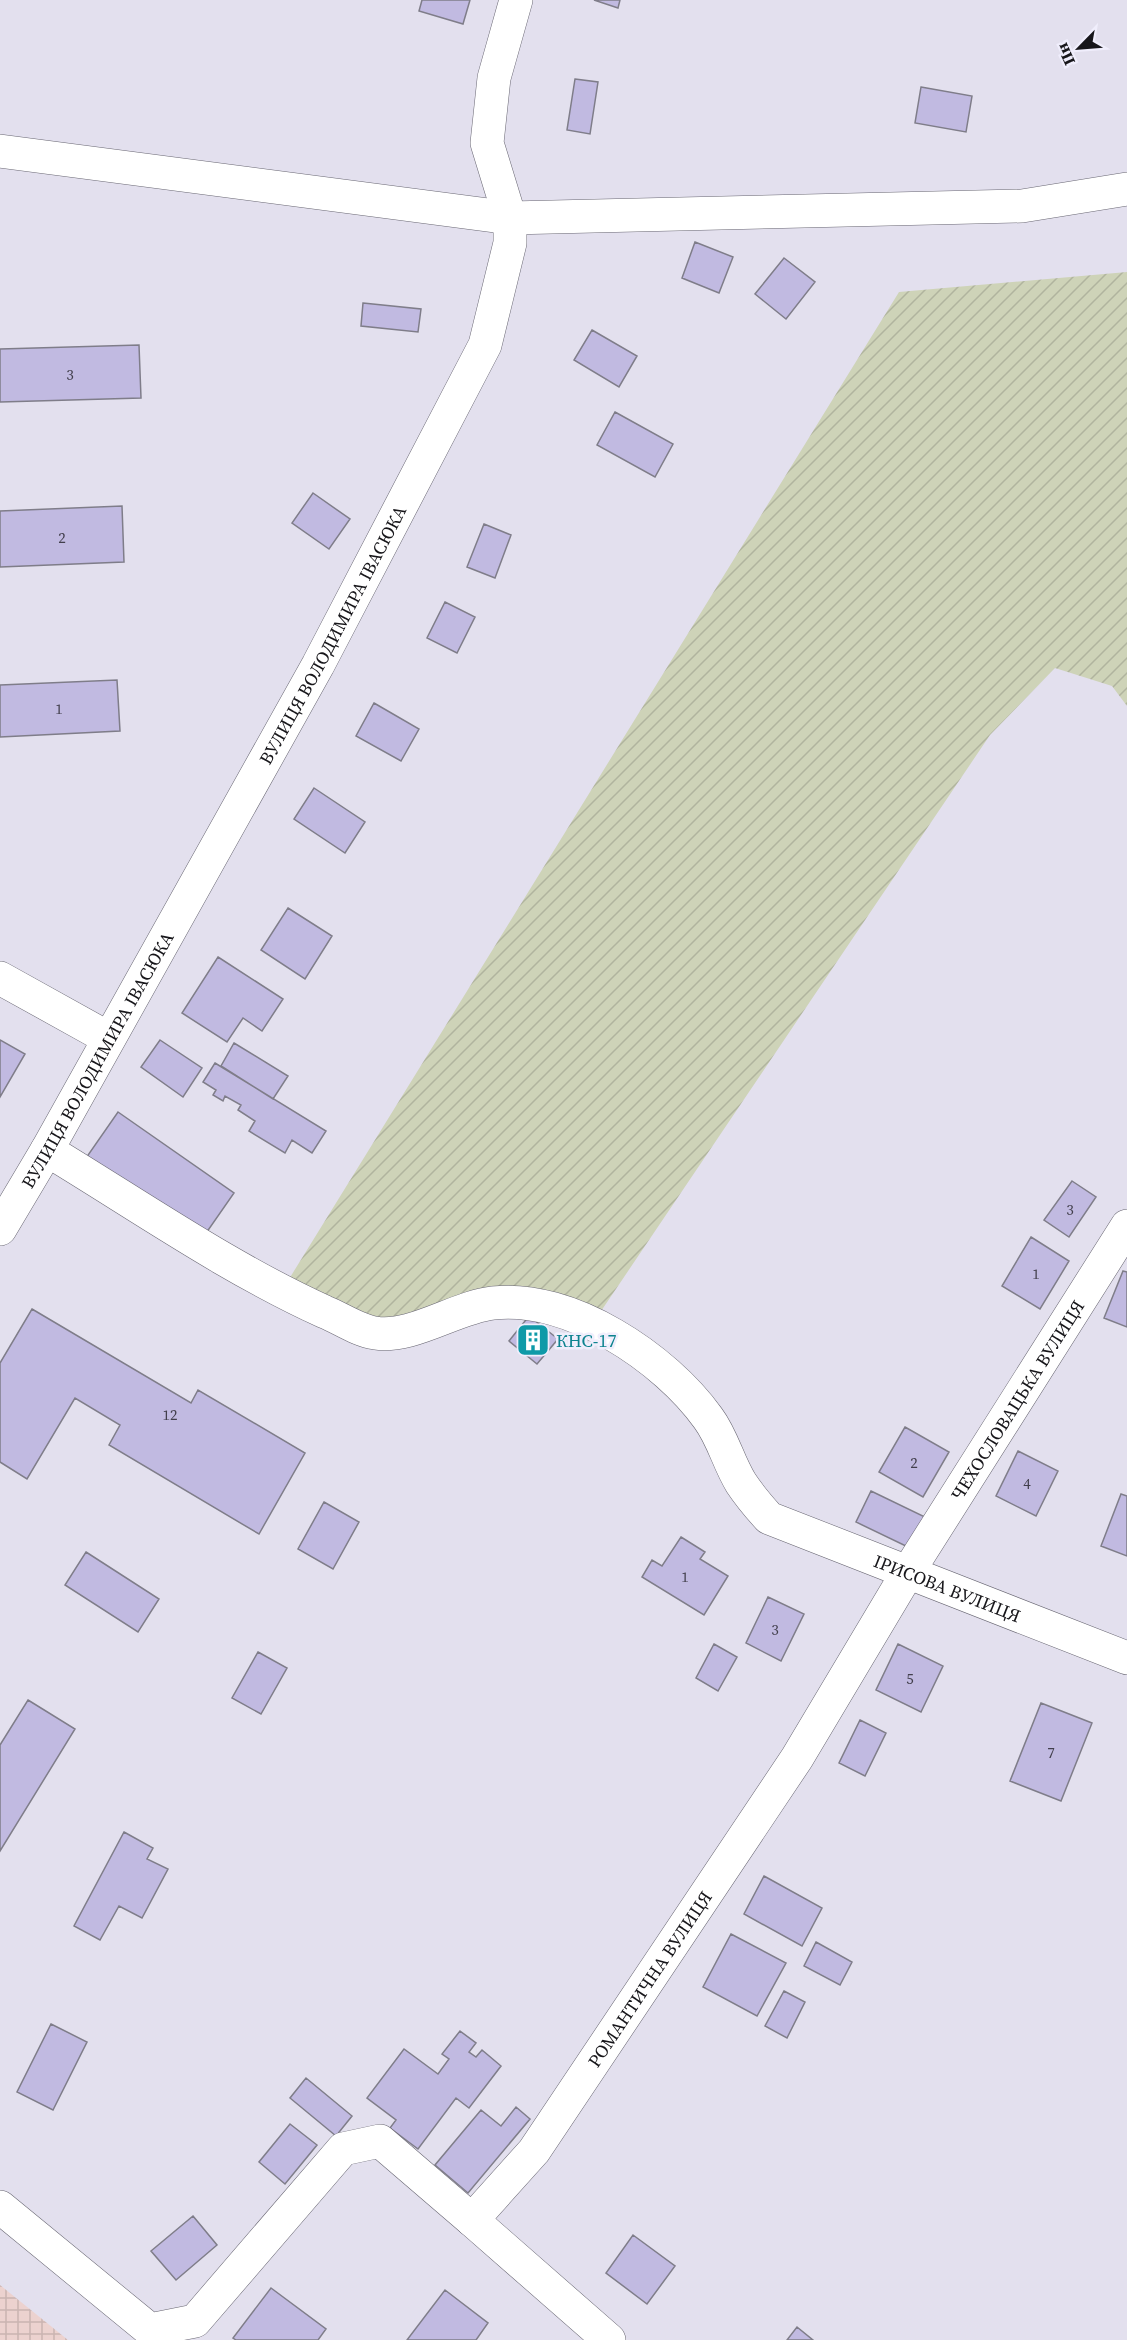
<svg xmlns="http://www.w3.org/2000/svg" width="1127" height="2340" viewBox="0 0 1127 2340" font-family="'Source Serif 4',serif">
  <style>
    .industrial { fill: url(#industrial-grid) }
    .garden { fill: url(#garden-furrows) }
    .building { fill: #c1bae1; stroke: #7f7d89; stroke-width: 1.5 }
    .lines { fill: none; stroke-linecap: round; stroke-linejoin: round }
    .minor-casing { stroke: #696773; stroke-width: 34 }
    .minor { stroke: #fff; stroke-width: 33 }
    .labels { text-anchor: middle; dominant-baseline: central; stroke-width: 5; stroke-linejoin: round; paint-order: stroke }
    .number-label { font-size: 15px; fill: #423f4c }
    .street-label { font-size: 18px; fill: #17161a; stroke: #f0eefc }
    .culture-label { font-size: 18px; fill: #0d838f; stroke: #f0eefc; text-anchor: start }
  </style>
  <defs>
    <pattern id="industrial-grid" width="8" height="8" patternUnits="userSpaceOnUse" patternTransform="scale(1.5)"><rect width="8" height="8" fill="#ecd2cf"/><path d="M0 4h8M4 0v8" fill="none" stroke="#cab4b1"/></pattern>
    <pattern id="garden-furrows" width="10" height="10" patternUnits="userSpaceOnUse" patternTransform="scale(1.5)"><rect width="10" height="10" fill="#ced3b8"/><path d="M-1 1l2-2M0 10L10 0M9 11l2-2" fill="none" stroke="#b0b49e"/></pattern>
  </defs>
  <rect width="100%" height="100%" fill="#e3e0ee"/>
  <!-- industrial -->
  <path class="industrial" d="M0,2285L68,2340H0Z"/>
  <!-- garden -->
  <path class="garden" d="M1127,272V706L1112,686L1055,668L990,735L593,1323L540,1305L392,1334L281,1292L899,292Z"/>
  <!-- building -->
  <path class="building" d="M422,0H470L463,24L419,11Z
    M594,0H620L618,8Z
    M575,79L598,82L590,134L567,130Z
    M921,87L972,96L966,132L915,123Z
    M695,242L733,257L719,293L682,278Z
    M784,258L815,282L786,319L755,294Z
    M363,303L421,309L418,332L361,326Z
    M592,330L637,356L619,387L574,360Z
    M139,345L141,398L0,402V349Z
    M615,412L673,444L655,477L597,445Z
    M313,493L350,519L329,549L292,523Z
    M122,506L124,562L0,567V511Z
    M484,524L511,535L495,578L467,567Z
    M445,602L475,617L457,653L427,638Z
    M117,680L120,731L0,737V685Z
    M374,703L419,729L401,761L356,736Z
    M314,788L365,822L345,853L294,819Z
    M288,908L332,936L305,979L261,950Z
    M218,957L283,999L262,1031L243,1018L227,1042L182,1013Z
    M0,1040L25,1054L0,1097Z
    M160,1040L202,1068L183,1097L141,1067Z
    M234,1043L288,1076L273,1099L221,1066Z
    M215,1063L326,1131L312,1153L292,1140L285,1153L249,1131L255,1121L238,1110L241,1105L225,1096L223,1101L213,1095L216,1090L203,1082Z
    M118,1112L234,1193L202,1239L86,1158Z
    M1072,1181L1096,1197L1069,1237L1044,1220Z
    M1031,1237L1069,1261L1040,1309L1002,1286Z
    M1123,1271L1127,1272V1327L1104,1318Z
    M32,1309L191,1403L198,1390L305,1453L259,1534L109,1445L120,1425L75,1398L27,1479L0,1462V1363Z
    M529,1316L558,1339L537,1364L509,1341Z
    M905,1427L949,1452L923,1497L879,1472Z
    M1018,1451L1058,1471L1036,1516L996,1496Z
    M871,1491L925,1517L910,1548L856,1522Z
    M1121,1494L1127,1496V1556L1101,1546Z
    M324,1502L359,1522L333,1569L298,1549Z
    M681,1537L705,1552L700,1559L728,1576L704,1615L642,1577L652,1560L662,1566Z
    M86,1552L159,1599L138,1632L65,1585Z
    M768,1597L804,1614L781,1661L746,1643Z
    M714,1644L737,1657L718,1691L696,1678Z
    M898,1644L943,1666L921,1712L876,1690Z
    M258,1652L287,1668L261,1714L232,1698Z
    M28,1700L75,1729L0,1851V1745Z
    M1041,1703L1092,1723L1061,1801L1010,1781Z
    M860,1720L886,1733L865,1776L839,1763Z
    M124,1832L153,1848L147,1859L168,1869L142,1918L119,1906L100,1940L74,1926Z
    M764,1876L822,1908L802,1946L744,1914Z
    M731,1934L786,1963L757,2016L703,1987Z
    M816,1942L852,1962L840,1985L804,1966Z
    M784,1991L805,2002L787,2038L765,2026Z
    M51,2024L87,2042L53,2110L17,2092Z
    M460,2031L476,2043L469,2052L476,2057L482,2050L501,2066L469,2108L456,2098L418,2149L390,2128L396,2120L367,2098L404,2049L438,2074L449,2059L442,2054Z
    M306,2078L352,2116L336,2136L290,2098Z
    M516,2107L530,2119L468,2193L435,2165L481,2110L501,2126Z
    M290,2124L317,2145L285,2184L259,2162Z
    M193,2216L217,2245L176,2280L151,2251Z
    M633,2235L675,2266L647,2304L606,2273Z
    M271,2288L326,2329L318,2340H236L233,2338Z
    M445,2290L488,2323L476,2340H407Z
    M797,2327L813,2340H787Z"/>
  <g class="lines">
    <!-- minor casing -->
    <g class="minor-casing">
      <g id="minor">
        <path d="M0,151L510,218L1022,206L1127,189"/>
        <path d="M0,978L108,1038"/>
        <path id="s1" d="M47,1150C138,1205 228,1268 325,1312C340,1318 359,1331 375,1333C412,1339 456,1307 493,1303C570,1294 665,1358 708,1418C723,1438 728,1462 741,1483C749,1495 759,1507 769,1518L1127,1658"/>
        <path id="s2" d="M0,1229L47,1150L318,665L485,345L510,243V218L487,143L494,78L516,0"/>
        <path d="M0,2207L150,2330L195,2321L343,2149L380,2141L472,2220"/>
        <path id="s3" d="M609,2340L472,2220L534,2151L797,1758L908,1572L1127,1226"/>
      </g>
    </g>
    <!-- minor -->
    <use href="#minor" class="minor"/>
  </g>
  <!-- icons -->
  <defs>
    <g id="building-square" transform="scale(1.725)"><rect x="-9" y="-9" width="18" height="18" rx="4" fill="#0f9aa8" stroke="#f0eefc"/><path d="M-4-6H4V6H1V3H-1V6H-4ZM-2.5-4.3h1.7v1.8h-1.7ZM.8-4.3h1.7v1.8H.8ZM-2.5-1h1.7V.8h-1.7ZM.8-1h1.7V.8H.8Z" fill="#fff"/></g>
  </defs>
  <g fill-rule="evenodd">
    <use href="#building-square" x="533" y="1340"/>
  </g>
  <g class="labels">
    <!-- number labels -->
    <g class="number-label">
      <text x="70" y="374">3</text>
      <text x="62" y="537">2</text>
      <text x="59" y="708">1</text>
      <text x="1070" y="1209">3</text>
      <text x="1036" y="1273">1</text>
      <text x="170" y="1414">12</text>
      <text x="914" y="1462">2</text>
      <text x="1027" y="1483">4</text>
      <text x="685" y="1576">1</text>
      <text x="775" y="1629">3</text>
      <text x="910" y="1678">5</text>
      <text x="1051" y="1752">7</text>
    </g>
    <!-- street labels -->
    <g class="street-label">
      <text stroke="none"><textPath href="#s2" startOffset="681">ВУЛИЦЯ ВОЛОДИМИРА ІВАСЮКА</textPath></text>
      <text stroke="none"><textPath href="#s2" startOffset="195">ВУЛИЦЯ ВОЛОДИМИРА ІВАСЮКА</textPath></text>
      <text stroke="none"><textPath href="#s3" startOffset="1168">ЧЕХОСЛОВАЦЬКА ВУЛИЦЯ</textPath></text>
      <text stroke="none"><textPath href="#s1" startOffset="1062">ІРИСОВА ВУЛИЦЯ</textPath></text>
      <text stroke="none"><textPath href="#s3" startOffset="482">РОМАНТИЧНА ВУЛИЦЯ</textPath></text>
    </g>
    <!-- culture labels -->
    <g class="culture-label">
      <text x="556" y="1340">КНС-17</text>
    </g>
  </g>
  <!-- north arrow -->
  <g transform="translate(1079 48) rotate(245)" stroke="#f0eefc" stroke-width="4.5" paint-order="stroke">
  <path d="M0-4.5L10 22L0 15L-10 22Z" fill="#17161a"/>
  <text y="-9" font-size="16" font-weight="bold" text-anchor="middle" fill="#17161a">Пн</text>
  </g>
</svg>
